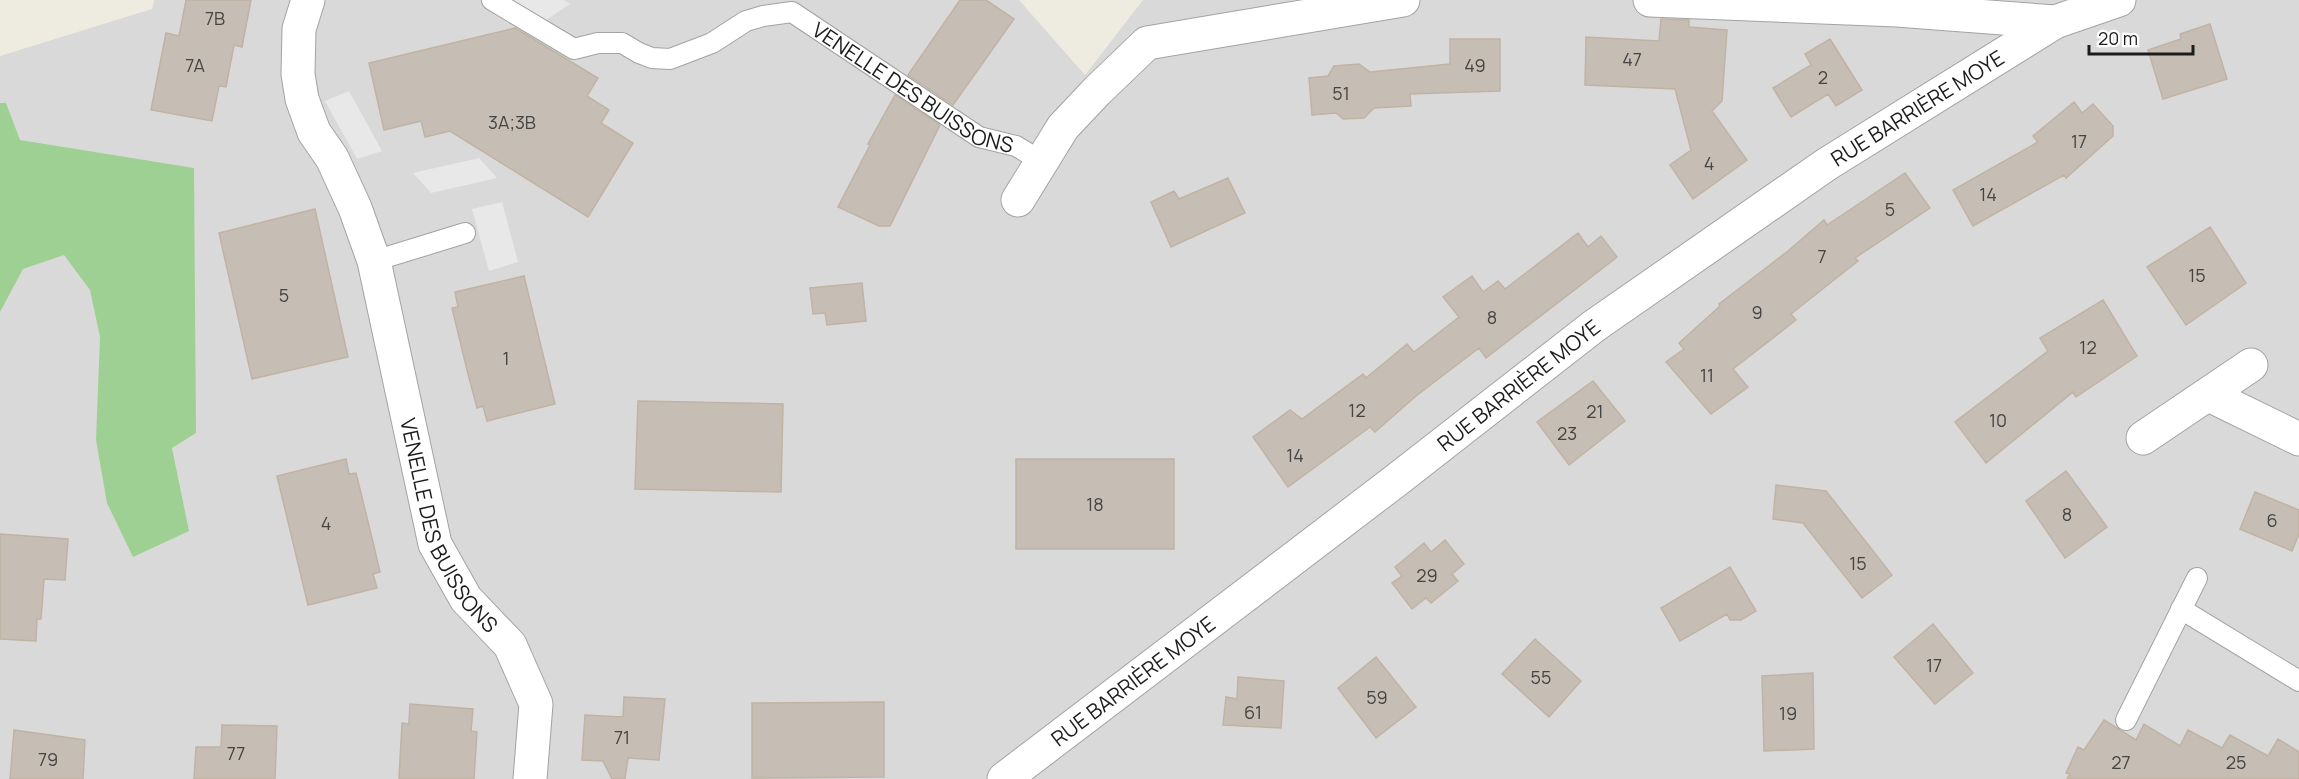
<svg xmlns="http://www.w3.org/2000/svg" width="2299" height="779" viewBox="0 0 2299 779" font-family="Manrope,sans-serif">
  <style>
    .residential { fill: #dad9d9 }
    .forest { fill: #9fd093 }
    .parking { fill: #e8e8e8 }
    .building { fill: #c6beb4; stroke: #c0b3a3; stroke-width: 1.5 }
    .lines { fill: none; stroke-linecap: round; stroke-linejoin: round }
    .lane-casing { stroke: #a3a3a3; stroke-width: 22 }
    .street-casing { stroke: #a3a3a3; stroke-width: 35 }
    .lane { stroke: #fff; stroke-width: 20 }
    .street { stroke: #fff; stroke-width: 33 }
    .labels { text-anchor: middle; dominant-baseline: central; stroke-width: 5; stroke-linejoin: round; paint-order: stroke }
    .number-label { font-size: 18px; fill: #464442 }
    .street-label { font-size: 21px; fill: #1c1c1c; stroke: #fff }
  </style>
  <rect width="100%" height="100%" fill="#eeebe1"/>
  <!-- residential -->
  <path class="residential" d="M154,0H1019L1085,75L1143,0H2299V779H0V56L152,9Z"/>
  <!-- forest -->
  <path class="forest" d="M0,103H6L20,140L194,168L196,433L172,448L189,531L133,557L107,503L96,440L100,337L90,290L64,255L23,269L0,312Z"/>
  <!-- parking -->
  <path class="parking" d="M508,0H564L570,4L543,22Z
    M349,91L382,151L357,159L325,101Z
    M479,158L497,178L431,193L413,173Z
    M502,202L518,262L489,271L472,209Z"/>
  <!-- building -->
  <path class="building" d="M186,0H251L242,47L234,45L226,87L219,86L212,121L151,110L166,33L179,36Z
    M960,0H986L1014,19L953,105L908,75Z
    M1661,19L1689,20V27L1727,30L1722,101L1712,111L1747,160L1693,199L1670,165L1691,150L1675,89L1585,85L1586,37L1659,41Z
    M2210,24L2227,79L2163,99L2148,50L2181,39L2180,34Z
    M515,28L598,78L587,96L609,110L601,123L633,143L588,217L450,131L425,137L421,121L384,130L369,63Z
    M1450,39H1500V91L1410,94L1411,106L1374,108L1364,118L1343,119L1336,113L1312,115L1309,78L1328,76L1334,66L1359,64L1370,72L1450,64Z
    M1830,39L1862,90L1836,106L1828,94L1791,117L1773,88L1811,65L1805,54Z
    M895,95L940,125L890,226H879L838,207L870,145L868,144Z
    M2074,102L2082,113L2093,104L2113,126V136L2066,178L2064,175L1973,226L1953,190L2038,142L2033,136Z
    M1905,173L1930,208L1855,258L1858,261L1791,314L1796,320L1733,369L1748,387L1711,414L1666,362L1684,349L1679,343L1720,306L1719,304L1788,251L1824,220L1827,225Z
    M1228,178L1245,213L1171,247L1151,202L1174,191L1179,199Z
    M315,209L348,357L252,379L219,233Z
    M2210,227L2246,283L2186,325L2147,267Z
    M1578,233L1588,247L1601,236L1617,257L1486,358L1479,348L1416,396L1375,432L1370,427L1288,487L1253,437L1290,410L1302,419L1363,374L1366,378L1407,344L1414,352L1459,317L1443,297L1472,276L1483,292L1498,281L1505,289Z
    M524,276L555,404L487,421L483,406L477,408L468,374L452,308L458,307L455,292Z
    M862,283L866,321L827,325L825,313L813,314L810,288Z
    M2103,300L2137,356L2076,397L2073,392L1986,463L1955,422L2048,351L2040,338Z
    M1593,381L1625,421L1569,465L1537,422Z
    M638,401L783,404L781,492L635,489Z
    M346,459L349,474L356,473L372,538L380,572L373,574L377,588L308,605L277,476Z
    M1016,459H1174V549H1016Z
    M2066,471L2107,527L2065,558L2026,501Z
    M1776,485L1826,491L1892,575L1862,598L1803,523L1773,519Z
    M2255,492L2299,510V534L2292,551L2240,529Z
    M0,534L68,539L65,580L44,579L41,619H37L36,641L0,639Z
    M1445,540L1464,564L1452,574L1458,581L1431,603L1426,598L1412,609L1392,583L1402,576L1395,567L1424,543L1431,552Z
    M1730,567L1756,611L1741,620H1730L1727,614L1680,641L1661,608Z
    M1933,624L1973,673L1935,704L1894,657Z
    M1535,639L1581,681L1549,717L1502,674Z
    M1376,657L1416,707L1376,738L1338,688Z
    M1813,673L1814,749L1764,751L1762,676Z
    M1238,677L1284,681L1281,728L1223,725L1226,697L1237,699Z
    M624,697L665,699L659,760L628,758L625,779H612L603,761L582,760L585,715L623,717Z
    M884,702V777L752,778V703Z
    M410,704L473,709L471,731L477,732L474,779H399L402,723L409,724Z
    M2104,720L2136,740L2144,724L2180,746L2188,730L2222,748L2230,735L2268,756L2278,739L2299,752V779H2067L2070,774L2066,773L2078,747L2084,750Z
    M222,725L277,726L275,779H194L196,747H221Z
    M14,730L85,740L83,779H10Z"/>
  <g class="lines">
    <!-- lane casing -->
    <g class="lane-casing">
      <g id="lane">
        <path id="s1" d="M492,0L574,49L598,43H622L639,53L652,58L670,59L712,43L746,21L763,16L792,12L979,137L1016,146L1041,161"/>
        <path d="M374,261L465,233"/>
        <path d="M2181,609L2299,681"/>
        <path d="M2126,720L2197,578"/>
      </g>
    </g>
    <!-- street casing -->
    <g class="street-casing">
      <g id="street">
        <path id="s2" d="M308,0L299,29L298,74L302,99L314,132L332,158L355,208L374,261L435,544L466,599L510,645L536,704L530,779"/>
        <path d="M1650,0L1897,10L2055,22L2119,0"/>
        <path d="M1018,200L1063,127L1097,91L1147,43L1403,0"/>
        <path d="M2209,395L2299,439"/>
        <path d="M2143,438L2251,365"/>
        <path id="s3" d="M1004,779L1394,482L1594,326L1827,164L2055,22"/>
      </g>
    </g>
    <!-- lane -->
    <use href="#lane" class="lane"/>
    <!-- street -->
    <use href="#street" class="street"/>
  </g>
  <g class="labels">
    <!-- number labels -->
    <g class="number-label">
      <text x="215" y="18">7B</text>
      <text x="1632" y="59">47</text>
      <text x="195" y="65">7A</text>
      <text x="1475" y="65">49</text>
      <text x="1823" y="77">2</text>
      <text x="1341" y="93">51</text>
      <text x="512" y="122">3A;3B</text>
      <text x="2079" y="141">17</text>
      <text x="1709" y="163">4</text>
      <text x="1988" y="194">14</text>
      <text x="1890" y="209">5</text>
      <text x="1822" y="256">7</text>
      <text x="2197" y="275">15</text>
      <text x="284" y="295">5</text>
      <text x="1757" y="312">9</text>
      <text x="1492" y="317">8</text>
      <text x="2088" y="347">12</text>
      <text x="506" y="358">1</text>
      <text x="1707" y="375">11</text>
      <text x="1357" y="410">12</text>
      <text x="1595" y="411">21</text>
      <text x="1998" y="420">10</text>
      <text x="1567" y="433">23</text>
      <text x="1295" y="455">14</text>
      <text x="1095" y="504">18</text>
      <text x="2067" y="514">8</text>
      <text x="2272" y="520">6</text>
      <text x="326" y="523">4</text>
      <text x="1858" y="563">15</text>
      <text x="1427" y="575">29</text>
      <text x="1934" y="665">17</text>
      <text x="1541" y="677">55</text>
      <text x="1377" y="697">59</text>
      <text x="1253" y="712">61</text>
      <text x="1788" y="713">19</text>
      <text x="622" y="737">71</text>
      <text x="236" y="753">77</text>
      <text x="48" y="759">79</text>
      <text x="2121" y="762">27</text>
      <text x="2236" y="762">25</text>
    </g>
    <!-- street labels -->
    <g class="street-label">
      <text stroke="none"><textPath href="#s1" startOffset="472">VENELLE DES BUISSONS</textPath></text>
      <text stroke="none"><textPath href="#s3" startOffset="1134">RUE BARRIÈRE MOYE</textPath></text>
      <text stroke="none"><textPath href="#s3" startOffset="648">RUE BARRIÈRE MOYE</textPath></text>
      <text stroke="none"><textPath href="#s2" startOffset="556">VENELLE DES BUISSONS</textPath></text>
      <text stroke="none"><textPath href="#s3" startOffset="162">RUE BARRIÈRE MOYE</textPath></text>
    </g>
  </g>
  <!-- scale -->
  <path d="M2089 45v9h104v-9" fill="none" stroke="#1c1c1c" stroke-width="3"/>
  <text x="2098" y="45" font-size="18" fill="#1c1c1c" stroke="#ffffff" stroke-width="4.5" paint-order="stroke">20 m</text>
</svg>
